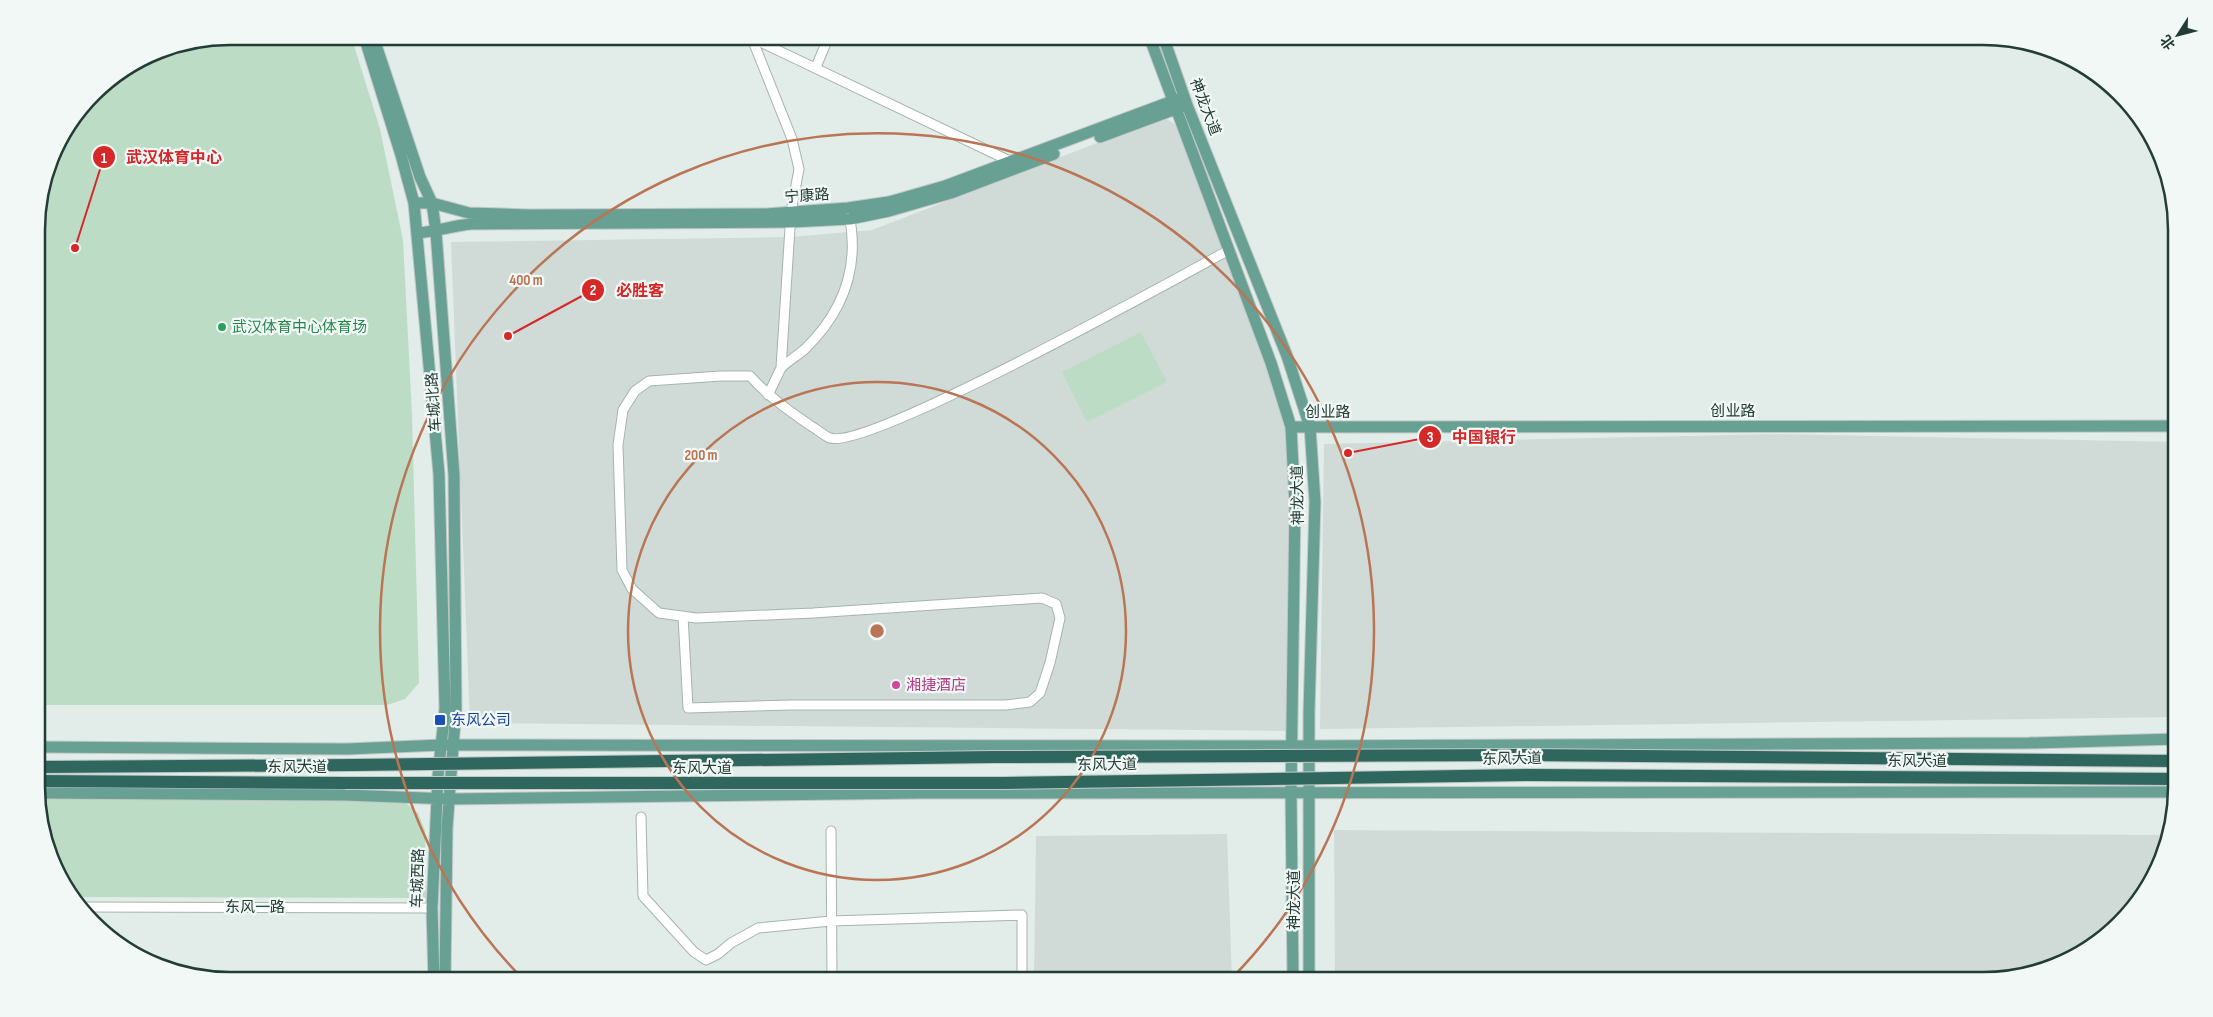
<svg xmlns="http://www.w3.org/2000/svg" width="2213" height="1017" viewBox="0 0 2213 1017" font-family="'Sofia Sans Condensed','Noto Sans SC',sans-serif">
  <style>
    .built { fill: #d0dbd7 }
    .green { fill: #bcdcc6 }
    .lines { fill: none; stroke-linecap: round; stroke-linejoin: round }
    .minor-casing { stroke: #a5b4af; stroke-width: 11 }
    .major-casing { stroke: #c1c8c7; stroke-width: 13 }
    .highway-casing { stroke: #c1c8c7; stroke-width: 14 }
    .minor { stroke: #fff; stroke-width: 9 }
    .major { stroke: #68a094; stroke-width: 11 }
    .highway { stroke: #2f675e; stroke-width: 12 }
    .highway-bridge-casing { stroke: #c1c8c7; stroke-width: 14; stroke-linecap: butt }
    .highway-bridge { stroke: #2f675e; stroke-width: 12 }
    .ring { fill: none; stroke: #ba7555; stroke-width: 2.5 }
    .leisure-dot { fill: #2e9e5b; stroke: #f2f8f6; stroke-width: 2 }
    .hotel-dot { fill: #d1479c; stroke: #f2f8f6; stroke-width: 2 }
    .transit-dot { fill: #1a4fb4; stroke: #f2f8f6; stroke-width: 2 }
    .labels { text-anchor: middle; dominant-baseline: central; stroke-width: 4.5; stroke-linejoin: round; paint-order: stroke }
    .street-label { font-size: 15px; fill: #233c36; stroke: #f2f8f6 }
    .leisure-label { font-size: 15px; fill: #27864d; stroke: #f2f8f6; text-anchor: start }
    .hotel-label { font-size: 15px; fill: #b23c85; stroke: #f2f8f6; text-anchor: start }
    .transit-label { font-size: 15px; fill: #164399; stroke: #f2f8f6; text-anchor: start }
    .rim { fill: none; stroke: #233c36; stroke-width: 2.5 }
    .centre { fill: #ba7555; stroke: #f2f8f6; stroke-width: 2.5 }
    .ring-label { font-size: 15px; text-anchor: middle; font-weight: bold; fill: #ba7555; stroke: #f2f8f6; stroke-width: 4.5; stroke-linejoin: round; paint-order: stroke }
    .leader { fill: none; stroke: #d62828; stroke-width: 2 }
    .callout-dot { fill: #d62828; stroke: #f2f8f6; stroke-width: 2 }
    .mark-label { font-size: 15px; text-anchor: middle; font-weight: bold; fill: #fff }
    .callout-label { font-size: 16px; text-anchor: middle; font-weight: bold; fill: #d62828; stroke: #f2f8f6; stroke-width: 4.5; stroke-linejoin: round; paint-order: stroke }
  </style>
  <rect width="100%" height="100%" fill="#e2ece8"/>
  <!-- built -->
  <path class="built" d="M1164,117L1179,127L1291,427L1286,731L470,723L451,242L791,237L872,230Z
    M1778,434L2176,442L2177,717L1320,729L1324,444Z
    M1334,830L2167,835L2162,861L2136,905L2091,948L2045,970L1995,980H1335Z
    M1227,834L1232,981H1034L1036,836Z"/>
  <!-- green -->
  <path class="green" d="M230,36H351L380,129L403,240L412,415L419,683L405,699L387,705H38L37,217L56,145L102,85L156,51Z
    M1141,332L1167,382L1087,422L1062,372Z
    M38,795L403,801L418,813L425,830L426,898L72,897C53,865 38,833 38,795Z"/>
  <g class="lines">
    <!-- minor casing -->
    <g class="minor-casing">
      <path id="minor" d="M751,36L792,139L799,169L791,212L781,368L768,395
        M750,37L1014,163
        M816,67L829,36
        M781,368C788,361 797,356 805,349C843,312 860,267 849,214
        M683,616L688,708L791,705H1006L1030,702L1040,693L1050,663L1060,618L1056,604L1042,598L813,613L696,618L659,613L632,589L622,570L618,445L623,410L635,391L649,381L721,376H750C769,397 788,410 811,426C817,429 824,436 830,438C867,451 1177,278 1229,250
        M641,817L643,896L694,952L706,960L718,954L731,943L758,928L831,921L1022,915V981
        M831,831L832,981
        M78,907L432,908"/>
    </g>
    <!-- major casing -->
    <g class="major-casing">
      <path id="major" d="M364,36L401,155L414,203L439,474L445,708L438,776L432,908L434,981
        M373,36L420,177L432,203L436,232L454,475L456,708L447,828L445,981
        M1149,36L1271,363L1291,427L1295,505L1291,792L1293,981
        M1163,36L1187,105L1287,356L1310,427L1315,502L1309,713V981
        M1100,137L1181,107
        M414,203H432L469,213L529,215L766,214L848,208L889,202L945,186L1178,99
        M418,233C437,231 453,226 471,224L791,222L850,219L889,211L951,193L1054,154
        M1291,427L2176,426
        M38,747L347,749L441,745L1293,746L2029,743L2177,739
        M38,793L345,795L450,799L921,793L2176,792"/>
    </g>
    <!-- highway casing -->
    <g class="highway-casing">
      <path id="highway" d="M38,767L353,765
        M38,781L345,783"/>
    </g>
    <!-- minor -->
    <use href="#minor" class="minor"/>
    <!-- major -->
    <use href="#major" class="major"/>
    <!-- highway -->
    <use href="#highway" class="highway"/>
    <!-- highway-bridge casing -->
    <g class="highway-bridge-casing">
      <path id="highway-bridge" d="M353,765L993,757L1520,755L2177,761
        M345,783H1004L1528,775L2177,779"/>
    </g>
    <!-- highway-bridge -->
    <use href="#highway-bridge" class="highway-bridge"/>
  </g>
  <!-- distance rings -->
  <g class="ring">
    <circle cx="877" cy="631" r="249"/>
    <path d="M523 979A497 497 0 1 1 1231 979"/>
  </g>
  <!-- markers -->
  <circle class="leisure-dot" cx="222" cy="327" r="5"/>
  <circle class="hotel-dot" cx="896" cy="685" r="5"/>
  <rect class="transit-dot" x="434" y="714" width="12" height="12" rx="2.5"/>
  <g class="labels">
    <!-- street labels -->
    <g class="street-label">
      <text transform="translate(1205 107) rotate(69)">神龙大道</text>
      <text transform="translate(807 196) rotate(-4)">宁康路</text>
      <text transform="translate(434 402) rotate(-94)">车城北路</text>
      <text x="1733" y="411">创业路</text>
      <text x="1328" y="412">创业路</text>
      <text transform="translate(1298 495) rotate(-91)">神龙大道</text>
      <text transform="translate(1512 759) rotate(-1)">东风大道</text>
      <text x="1917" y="761">东风大道</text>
      <text transform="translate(1107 765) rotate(-1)">东风大道</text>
      <text x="297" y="767">东风大道</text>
      <text x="702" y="768">东风大道</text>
      <text transform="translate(418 878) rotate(-88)">车城西路</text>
      <text transform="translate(1294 900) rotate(-90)">神龙大道</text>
      <text x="255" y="907">东风一路</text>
    </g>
    <!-- leisure labels -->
    <g class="leisure-label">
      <text x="232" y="327">武汉体育中心体育场</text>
    </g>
    <!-- hotel labels -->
    <g class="hotel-label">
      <text x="906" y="685">湘捷酒店</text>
    </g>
    <!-- transit labels -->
    <g class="transit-label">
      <text x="451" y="720">东风公司</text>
    </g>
  </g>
  <!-- crop -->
  <path d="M0 0H2213V1017H0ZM230 45H1983A185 185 0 0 1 2168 230V787A185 185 0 0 1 1983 972H230A185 185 0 0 1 45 787V230A185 185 0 0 1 230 45Z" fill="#f2f8f6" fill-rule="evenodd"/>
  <path class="rim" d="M230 45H1983A185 185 0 0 1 2168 230V787A185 185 0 0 1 1983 972H230A185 185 0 0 1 45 787V230A185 185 0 0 1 230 45Z"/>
  <circle cx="877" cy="631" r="8" class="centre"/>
  <g class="ring-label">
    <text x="526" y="285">400 m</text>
    <text x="701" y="460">200 m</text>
  </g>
  <!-- callouts -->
  <path class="leader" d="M75 248L104 157M508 336L593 290M1348 453L1430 437"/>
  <g class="callout-dot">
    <circle cx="75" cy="248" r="5"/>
    <circle cx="508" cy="336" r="5"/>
    <circle cx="1348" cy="453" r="5"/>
    <circle cx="104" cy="157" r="12"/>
    <circle cx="593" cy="290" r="12"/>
    <circle cx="1430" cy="437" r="12"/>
  </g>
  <g class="mark-label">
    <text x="104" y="163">1</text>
    <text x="593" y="295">2</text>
    <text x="1430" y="442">3</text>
  </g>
  <g class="callout-label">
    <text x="174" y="163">武汉体育中心</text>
    <text x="640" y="296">必胜客</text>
    <text x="1484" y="443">中国银行</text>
  </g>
  <!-- north arrow -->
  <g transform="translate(2178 35) rotate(234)" stroke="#f2f8f6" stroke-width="4" paint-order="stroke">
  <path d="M0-4L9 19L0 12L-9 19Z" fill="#233c36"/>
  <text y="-8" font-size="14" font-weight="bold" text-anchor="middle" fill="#233c36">北</text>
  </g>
</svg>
